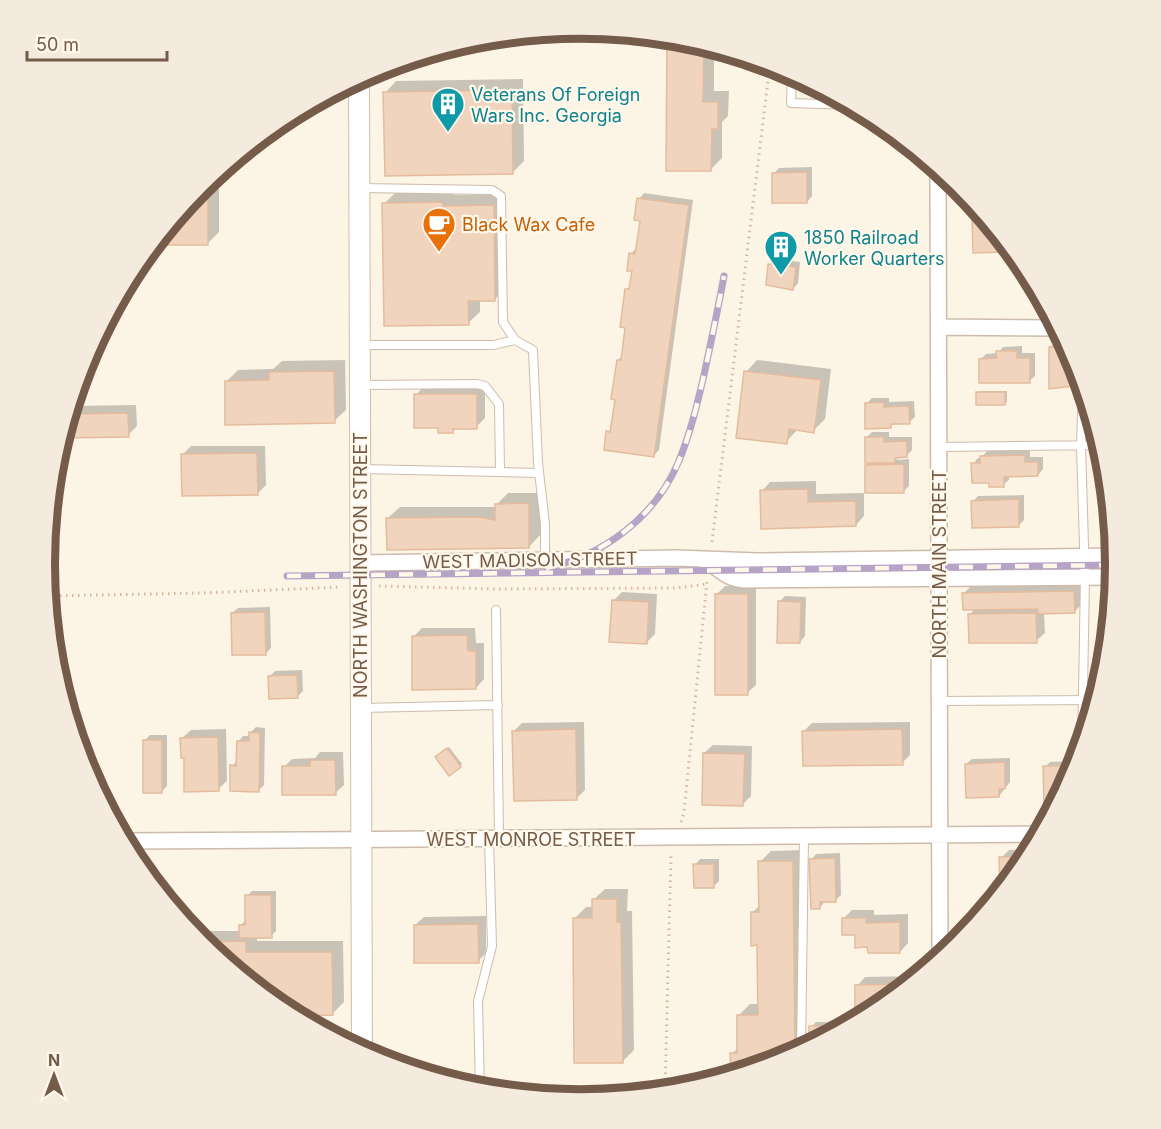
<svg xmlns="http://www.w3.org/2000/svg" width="1161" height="1129" viewBox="0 0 1161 1129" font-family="Inter,sans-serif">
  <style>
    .shadow { fill: #0003 }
    .building { fill: #f1d4bd; stroke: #e4bc9d; stroke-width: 1.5 }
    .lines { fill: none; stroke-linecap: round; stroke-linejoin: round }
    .lane-casing { stroke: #cebcab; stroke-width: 10 }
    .street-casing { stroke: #cebcab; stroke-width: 18 }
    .secondary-casing { stroke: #d1bda9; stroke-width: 22 }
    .path { stroke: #d6b8a0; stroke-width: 3; stroke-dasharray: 1.5 4.5; stroke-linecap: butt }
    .lane { stroke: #fff; stroke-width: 8 }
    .street { stroke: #fff; stroke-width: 15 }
    .secondary { stroke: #fff; stroke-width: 20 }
    .rail-casing { stroke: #b7a3c6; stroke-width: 7 }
    .rail { stroke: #fff8eb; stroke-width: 4.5; stroke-dasharray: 14; stroke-linecap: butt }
    .labels { text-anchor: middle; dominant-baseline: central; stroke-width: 4.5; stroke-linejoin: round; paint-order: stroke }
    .culture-label { font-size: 18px; fill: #0d838f; stroke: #fff8eb; text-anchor: start }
    .food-label { font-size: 18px; fill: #c56008; stroke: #fff8eb; text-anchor: start }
    .street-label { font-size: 18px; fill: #755b4a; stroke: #fff8eb }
    .rim { fill: none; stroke: #755b4a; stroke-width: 8 }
  </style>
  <rect width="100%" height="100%" fill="#fcf4e5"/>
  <!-- shadow -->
  <path class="shadow" d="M669,37L685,39L714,48V91H729L728,116L722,122V158L711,169Z
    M523,79L524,161L513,172L385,93L396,81Z
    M812,167V196L807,202L774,173L779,168Z
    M219,171V232L208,243H154L202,185Z
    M453,191L454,195L505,194L506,288L495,299L480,300V312L468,323L384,204L396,192Z
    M644,193L693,200L659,450L654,455L608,432L613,427L618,360L623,355L627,327V290L631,285L634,270L630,254L636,249L642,220L639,199Z
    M981,211L1008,245L1002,250L974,219Z
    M775,259L800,262L798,283L793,289L769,265Z
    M136,265V275L130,281L128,280Z
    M1056,342H1066L1076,360L1079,379L1073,384L1050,347Z
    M1022,346V353H1035V376L1029,381L981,359L986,354L998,353L1003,347Z
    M345,360L346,410L334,421L226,382L238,370L273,369L282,361Z
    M757,360L831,369L825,419L813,431L798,429L786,442L746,372Z
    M424,386H485V418L476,427H457L453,432L439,426L416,395Z
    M980,391H1007V402L1004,404L978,393Z
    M872,398H889V402L914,401L915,417L909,422L894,423L891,426L866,404Z
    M136,405L137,426L128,435L63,436L71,406Z
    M872,432H889V437H912V450L906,456H900L896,460L909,459V486L904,491L866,465L870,462L866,438Z
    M191,446H265L266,485L257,494L183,454Z
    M987,451H1030V457H1043V469L1038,475H1009V480L1003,485L991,481L973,464L978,458H981Z
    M816,481V494L864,493V516L856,525L762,491L770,482Z
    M508,493H540V535L529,547L388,518L400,507H497V504Z
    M1024,495V520L1018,526L973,501L978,496Z
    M1082,583L1083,603L1074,612H1044L1045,633L1036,641L970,614L976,608L964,593L972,585Z
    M725,586H756V685L747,693L717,594Z
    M622,592L657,594L655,634L646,643L614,600Z
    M785,596L806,597L805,636L800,642L779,602Z
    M270,607L271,648L266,653L232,613L238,608Z
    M422,628H475L476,643H484V679L476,688L413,637Z
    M302,670L303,691L297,697L270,676L275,671Z
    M584,722L585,790L577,798L514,731L522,723Z
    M910,722V755L902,763L804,731L812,723Z
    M256,727L265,728L264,785L259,790L232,766L238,760V742L243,736H250V733Z
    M226,729L227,781L218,789L185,757L182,738L191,730Z
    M150,735H167V786L162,791L144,741Z
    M713,745L752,746L751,796L743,804L704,753Z
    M449,747L462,764L460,766L439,755Z
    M320,752H343L344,785L335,793L284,767L292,759L315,758Z
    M1010,758V782L999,796L966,764L972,759Z
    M1078,761L1076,770L1059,801L1045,767L1050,762Z
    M1033,849L1026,863L1010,882L1001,858L1009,850Z
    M804,850L805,1049L785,1060L739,1074H732V1054L738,1048V1016L750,1004H759L758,944L753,912L760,905V862L771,851Z
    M840,853L841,895L836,900L825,901L820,908L811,860L816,854Z
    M700,859H719V881L714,886L695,865Z
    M605,889H628L627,911H632L634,1050L623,1061L575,918L586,907H593V900Z
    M252,891H276V931L271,936H257V941H343L344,1002L332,1014L282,1010L201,943L194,935L198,931H241V925L247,919V896Z
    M852,910H874V915L908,914V943L900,952L869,946L843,919Z
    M980,913H985L971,929V922Z
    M486,916V953L478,961L415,925L424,917Z
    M920,976L878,1010L863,1019L862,1008L857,986L865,977Z
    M816,1022H839V1031L811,1046V1027Z"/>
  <!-- building -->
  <path class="building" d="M667,37L685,39L704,44L703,102H718V129H712L711,171H666Z
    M512,90L513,174L385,176L383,92Z
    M807,172V203H772V173Z
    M208,180V245H153L202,185Z
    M637,198L689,205L654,457L604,450L606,431L610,432L615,400L611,399L617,360H621L625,328L620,327L625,289H629L632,271H627L629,253L635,254L640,221L634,220Z
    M443,202V206L494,205L495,301H468L469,325L384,326L382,203Z
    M972,218H986L1005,242H1003V252L973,253Z
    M768,264L796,267L793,290L766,285Z
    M1049,347H1069L1073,355L1074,386L1049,389Z
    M996,351H1017V358H1030V383H979V359L997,358Z
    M334,371L335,423L225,425V381L269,380V372Z
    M744,371L821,380L814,433L789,429L787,444L736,438Z
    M976,392H1005V405H976Z
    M414,394H477V429H453V433H438V428H414Z
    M884,402V407L909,406L910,424H891V428L865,429V403Z
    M128,413L129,437L62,438L69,414Z
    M865,437H884V442L907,441V457L895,458V463H865Z
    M257,453L258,495L182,496L181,454Z
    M1025,455V462H1038V476L1004,477V487H989V483H972L971,463H980V456Z
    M904,464V493H865V465Z
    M808,489V502L856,501V526L761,529L760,490Z
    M1019,499V527L972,528L971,501Z
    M529,503V548L387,550L386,518L480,517L495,520V504Z
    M1074,591L1075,613L1038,614V609L963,610L962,593Z
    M715,594H748V695H715Z
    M612,600L649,602L647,644L609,642Z
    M778,601L801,602L800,643H777Z
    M265,612L266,655H232L231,613Z
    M1036,613L1037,643H969L968,614Z
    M467,635L468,651H476V689L412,690V636Z
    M297,675L298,698L269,699L268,676Z
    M576,729L577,800L514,801L512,731Z
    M902,729L903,765L803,766L802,731Z
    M249,732L260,733L259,792L230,791V765L236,766L237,741H249Z
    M218,737L219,791L184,792V758H181L180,738Z
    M143,740H162V793H143Z
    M447,748L461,767L449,776L435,757Z
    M703,753L745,754L743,806L702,805Z
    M310,760H335L336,795H282V766H310Z
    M1005,762V789H999V797L966,798L965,764Z
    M1043,766H1074V773L1058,803H1044Z
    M999,857H1029L1009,884H1000Z
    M835,858L836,902H820V909H811L809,859Z
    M758,861H793L795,1055L785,1060L731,1075L730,1053H737V1015H758L757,945L751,946V912H759Z
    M693,864H714V888H694Z
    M245,895H271L272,938H239V925H245Z
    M592,899H617V922H621L623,1063H574L573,918H592Z
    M842,918H866V923L900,922V953H868L867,947L855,948V935H842Z
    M478,924L479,963H414V925Z
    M246,941V952H332L333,1015L293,1016L282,1010L200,942Z
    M910,984L878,1010L861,1019V1009H855V985Z
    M809,1026H834V1034L809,1047Z"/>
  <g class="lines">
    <!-- lane casing -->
    <g class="lane-casing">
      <path id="lane" d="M792,73L791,103L852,105
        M360,188L492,190L501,196L503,322L515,340L533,350L538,463L545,524V560
        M362,345H494L515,340
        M361,385L477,384L485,386L499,404L500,472
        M938,447L1102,445
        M361,469L539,473
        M496,610L499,838
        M939,701L1097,700
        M362,708L498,705
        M1082,747L1085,578L1081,446L1083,383
        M801,1051L804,836
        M480,1091L478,1001L492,946L489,838"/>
    </g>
    <!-- street casing -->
    <g class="street-casing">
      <path id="street" d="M938,168L940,960
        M939,327L1059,328
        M701,559C719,565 723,579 745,580L1115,577
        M361,563L677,558L757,561L1116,556
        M123,841C429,839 735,838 1041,834"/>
    </g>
    <!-- secondary casing -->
    <g class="secondary-casing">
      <path id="secondary" d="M359,78L362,1052"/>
    </g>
    <!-- path -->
    <path class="path" d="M712,542L770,64
      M379,586L495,589L677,588L707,584
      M48,596L202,593L342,587
      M681,822L684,812L707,581
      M665,1092L671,854"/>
    <!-- lane -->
    <use href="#lane" class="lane"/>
    <!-- street -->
    <use href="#street" class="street"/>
    <!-- secondary -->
    <use href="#secondary" class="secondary"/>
    <!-- rail casing -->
    <g class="rail-casing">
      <path id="rail" d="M546,568C603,556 655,517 678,463C690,435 697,405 704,375C711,342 718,309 724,276
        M287,576L1116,565"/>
    </g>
    <!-- rail -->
    <use href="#rail" class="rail"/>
  </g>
  <!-- icons -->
  <defs>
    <g id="building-pin" transform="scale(1.725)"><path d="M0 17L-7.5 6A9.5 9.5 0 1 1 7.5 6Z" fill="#0f9aa8" stroke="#fff8eb"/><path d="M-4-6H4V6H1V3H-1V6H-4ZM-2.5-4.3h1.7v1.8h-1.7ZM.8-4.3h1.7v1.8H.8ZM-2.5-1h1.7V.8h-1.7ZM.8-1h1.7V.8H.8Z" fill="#fff"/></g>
    <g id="cafe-pin" transform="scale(1.725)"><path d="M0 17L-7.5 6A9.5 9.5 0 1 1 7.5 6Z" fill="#e8710a" stroke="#fff8eb"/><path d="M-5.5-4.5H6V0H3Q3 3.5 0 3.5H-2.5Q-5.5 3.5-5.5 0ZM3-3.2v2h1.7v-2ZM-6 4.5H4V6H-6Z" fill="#fff"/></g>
  </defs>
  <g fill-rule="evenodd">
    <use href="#building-pin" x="448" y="104"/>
    <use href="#cafe-pin" x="439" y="224"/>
    <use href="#building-pin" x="781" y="247"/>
  </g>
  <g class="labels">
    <!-- culture labels -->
    <g class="culture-label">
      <text x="471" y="94">Veterans Of Foreign<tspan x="471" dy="21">Wars Inc. Georgia</tspan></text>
      <text x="804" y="237">1850 Railroad<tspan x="804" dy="21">Worker Quarters</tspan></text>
    </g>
    <!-- food labels -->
    <g class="food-label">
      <text x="462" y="224">Black Wax Cafe</text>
    </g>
    <!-- street labels -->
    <g class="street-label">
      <text transform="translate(530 560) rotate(-1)">WEST MADISON STREET</text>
      <text transform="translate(939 564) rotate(-90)">NORTH MAIN STREET</text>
      <text transform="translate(360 565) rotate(-90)">NORTH WASHINGTON STREET</text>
      <text x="531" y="839">WEST MONROE STREET</text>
    </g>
  </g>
  <!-- crop -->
  <path d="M0 0H1161V1129H0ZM55 564a525 525 0 1 1 1050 0a525 525 0 1 1-1050 0Z" fill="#f4ebde" fill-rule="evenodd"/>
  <path class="rim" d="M55 564a525 525 0 1 1 1050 0a525 525 0 1 1-1050 0Z"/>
  <!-- north arrow -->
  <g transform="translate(54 1075)" stroke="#fff8eb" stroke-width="4.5" paint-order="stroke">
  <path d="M0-4.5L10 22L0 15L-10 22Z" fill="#755b4a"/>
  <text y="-9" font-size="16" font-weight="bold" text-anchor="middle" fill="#755b4a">N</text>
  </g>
  <!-- scale -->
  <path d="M27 51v9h140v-9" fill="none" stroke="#755b4a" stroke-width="3"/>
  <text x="36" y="51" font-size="18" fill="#755b4a" stroke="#fff8eb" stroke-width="4.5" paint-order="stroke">50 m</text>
</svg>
